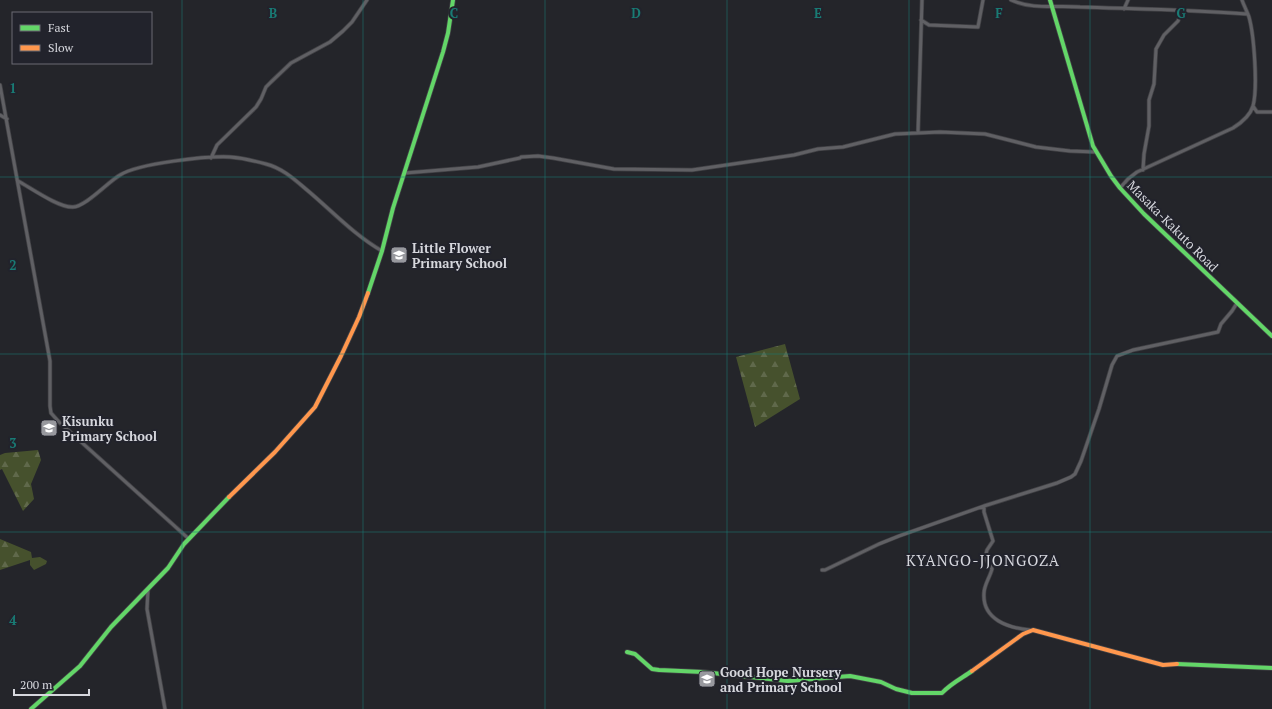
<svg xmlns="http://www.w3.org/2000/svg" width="1272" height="709" viewBox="0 0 1272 709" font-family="'PT Serif',serif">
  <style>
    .forest { fill: url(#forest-firs) }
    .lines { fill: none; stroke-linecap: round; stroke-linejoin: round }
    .street-casing { stroke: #424246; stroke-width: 4.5 }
    .fast-casing { stroke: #424246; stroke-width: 5.5 }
    .slow-casing { stroke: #424246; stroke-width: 5.5 }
    .street { stroke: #606064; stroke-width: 3 }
    .fast { stroke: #63d668; stroke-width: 4 }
    .slow { stroke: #ff974d; stroke-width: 4 }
    .grid { fill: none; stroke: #197b74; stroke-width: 1; stroke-opacity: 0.55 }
    .labels { text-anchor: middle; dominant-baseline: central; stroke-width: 4; stroke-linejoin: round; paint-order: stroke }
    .street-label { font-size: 13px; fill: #d6d7dd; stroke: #22232c }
    .poi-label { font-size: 13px; font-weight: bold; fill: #d6d7dd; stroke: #22232c; text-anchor: start }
    .quarter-label { font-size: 15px; letter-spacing: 1px; fill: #d6d7dd; stroke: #22232c }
    .grid-label { font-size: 13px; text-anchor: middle; font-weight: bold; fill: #197b74; stroke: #22232c; stroke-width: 4; stroke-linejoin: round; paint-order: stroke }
  </style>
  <defs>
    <pattern id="forest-firs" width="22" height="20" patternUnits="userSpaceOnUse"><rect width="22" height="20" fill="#46512d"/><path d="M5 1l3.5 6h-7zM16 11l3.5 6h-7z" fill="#60694b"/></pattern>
  </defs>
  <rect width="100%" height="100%" fill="#24252a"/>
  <!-- forest -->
  <path class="forest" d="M785,344L800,399L755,427L736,357Z
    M38,450L41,460L31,484L34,499L23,511L2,469L0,470V455L5,453Z
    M0,539L31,552L32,558L40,557L47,561L46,564L34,570L30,565V560L0,570Z"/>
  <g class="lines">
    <!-- street casing -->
    <g class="street-casing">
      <path id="street" d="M1011,0C1033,10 1056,5 1080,7C1136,9 1192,10 1247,14
        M1124,9L1128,0
        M921,20L929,25L978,27L983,0
        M0,85L50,361V406L51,413L59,422L189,539
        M1253,106L1257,112H1272
        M0,115L7,119
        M918,133L940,132L985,134L1036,147L1070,151L1096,152
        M211,158L217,145L256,107L261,99L266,87L271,82L291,63L330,42L343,31L352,22L367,0
        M1143,170L1144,154L1149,126V100L1154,84L1156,49L1164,35L1178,21L1182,10
        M405,173L478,167L520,158L521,157L538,156L553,158L614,169L692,170L794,155L818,149L843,147L895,134L918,133L922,0
        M18,181C31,188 59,208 73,207C85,207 108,182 120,175C139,163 207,156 230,157C242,158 255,161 266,164C282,168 294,179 307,190C331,210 354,235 382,251
        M1120,188L1128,179L1137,172L1233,128C1241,123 1250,116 1253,106C1258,87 1254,35 1249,17C1247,11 1244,6 1242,0
        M984,506V512L993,541L987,550L985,558L992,569C990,577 984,585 984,593C982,620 1009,628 1030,630
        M822,570H825L879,544L899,536L984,506L1057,483L1071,477L1075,474L1081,461L1099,409L1112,365L1117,356L1133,350L1218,332L1221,324L1232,311L1237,303
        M148,589L147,609L165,709"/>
    </g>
    <!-- fast casing -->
    <g class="fast-casing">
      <path id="fast" d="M1050,0L1093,146L1111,176L1120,188L1144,214L1272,336
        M368,293L382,251L393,208L443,52L448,33L453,0
        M627,652L635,654L652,669L659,670L703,672L788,681L850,676L881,682L896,689L912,693H942C950,684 962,678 972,671
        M1177,664L1272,668
        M31,709L80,666L111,627L168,568L184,544L229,497"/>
    </g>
    <!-- slow casing -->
    <g class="slow-casing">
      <path id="slow" d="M229,497L275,452L315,407L341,356L359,317L368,293
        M972,671L1023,634L1033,630L1163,665L1177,664"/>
    </g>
    <!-- street -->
    <use href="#street" class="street"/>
    <!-- fast -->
    <use href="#fast" class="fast"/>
    <!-- slow -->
    <use href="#slow" class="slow"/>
  </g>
  <!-- grid -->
  <path class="grid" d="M182,0V709M363,0V709M545,0V709M727,0V709M909,0V709M1090,0V709M0,177H1272M0,354H1272M0,532H1272"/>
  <!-- icons -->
  <defs>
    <g id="school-square" transform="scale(0.9)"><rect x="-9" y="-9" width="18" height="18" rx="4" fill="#98999e" stroke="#22232c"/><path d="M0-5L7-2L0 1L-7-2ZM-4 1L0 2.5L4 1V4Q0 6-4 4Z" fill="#fff"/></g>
  </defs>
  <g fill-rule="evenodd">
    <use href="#school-square" x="399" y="255"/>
    <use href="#school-square" x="49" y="428"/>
    <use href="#school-square" x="707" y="679"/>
  </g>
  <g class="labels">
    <!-- street labels -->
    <g class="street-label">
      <text transform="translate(1173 226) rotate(45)">Masaka-Kakuto Road</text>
    </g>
    <!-- poi labels -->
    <g class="poi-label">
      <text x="412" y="248">Little Flower<tspan x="412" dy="15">Primary School</tspan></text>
      <text x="62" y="421">Kisunku<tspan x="62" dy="15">Primary School</tspan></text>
      <text x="720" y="672">Good Hope Nursery<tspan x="720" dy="15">and Primary School</tspan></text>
    </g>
    <!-- quarter labels -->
    <g class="quarter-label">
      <text x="983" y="560">KYANGO-JJONGOZA</text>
    </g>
  </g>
  <g class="grid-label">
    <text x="273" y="18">B</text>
    <text x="454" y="18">C</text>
    <text x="636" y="18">D</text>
    <text x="818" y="18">E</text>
    <text x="999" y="18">F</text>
    <text x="1181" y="18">G</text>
    <text x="13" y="93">1</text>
    <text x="13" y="270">2</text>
    <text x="13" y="448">3</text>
    <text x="13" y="625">4</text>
  </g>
  <!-- legend -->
  <rect x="12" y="12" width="140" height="52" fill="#22232c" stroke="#6a6b73"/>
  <rect x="20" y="25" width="20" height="6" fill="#63d668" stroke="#6a6b73"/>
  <text x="48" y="32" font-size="12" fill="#d6d7dd">Fast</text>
  <rect x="20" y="45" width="20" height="6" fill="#ff974d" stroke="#6a6b73"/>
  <text x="48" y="52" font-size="12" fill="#d6d7dd">Slow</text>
  <!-- scale -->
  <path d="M14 689v6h75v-6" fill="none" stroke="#d6d7dd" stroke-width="2"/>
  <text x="20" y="689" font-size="12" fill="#d6d7dd" stroke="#22232c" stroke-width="3" paint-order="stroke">200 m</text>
</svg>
